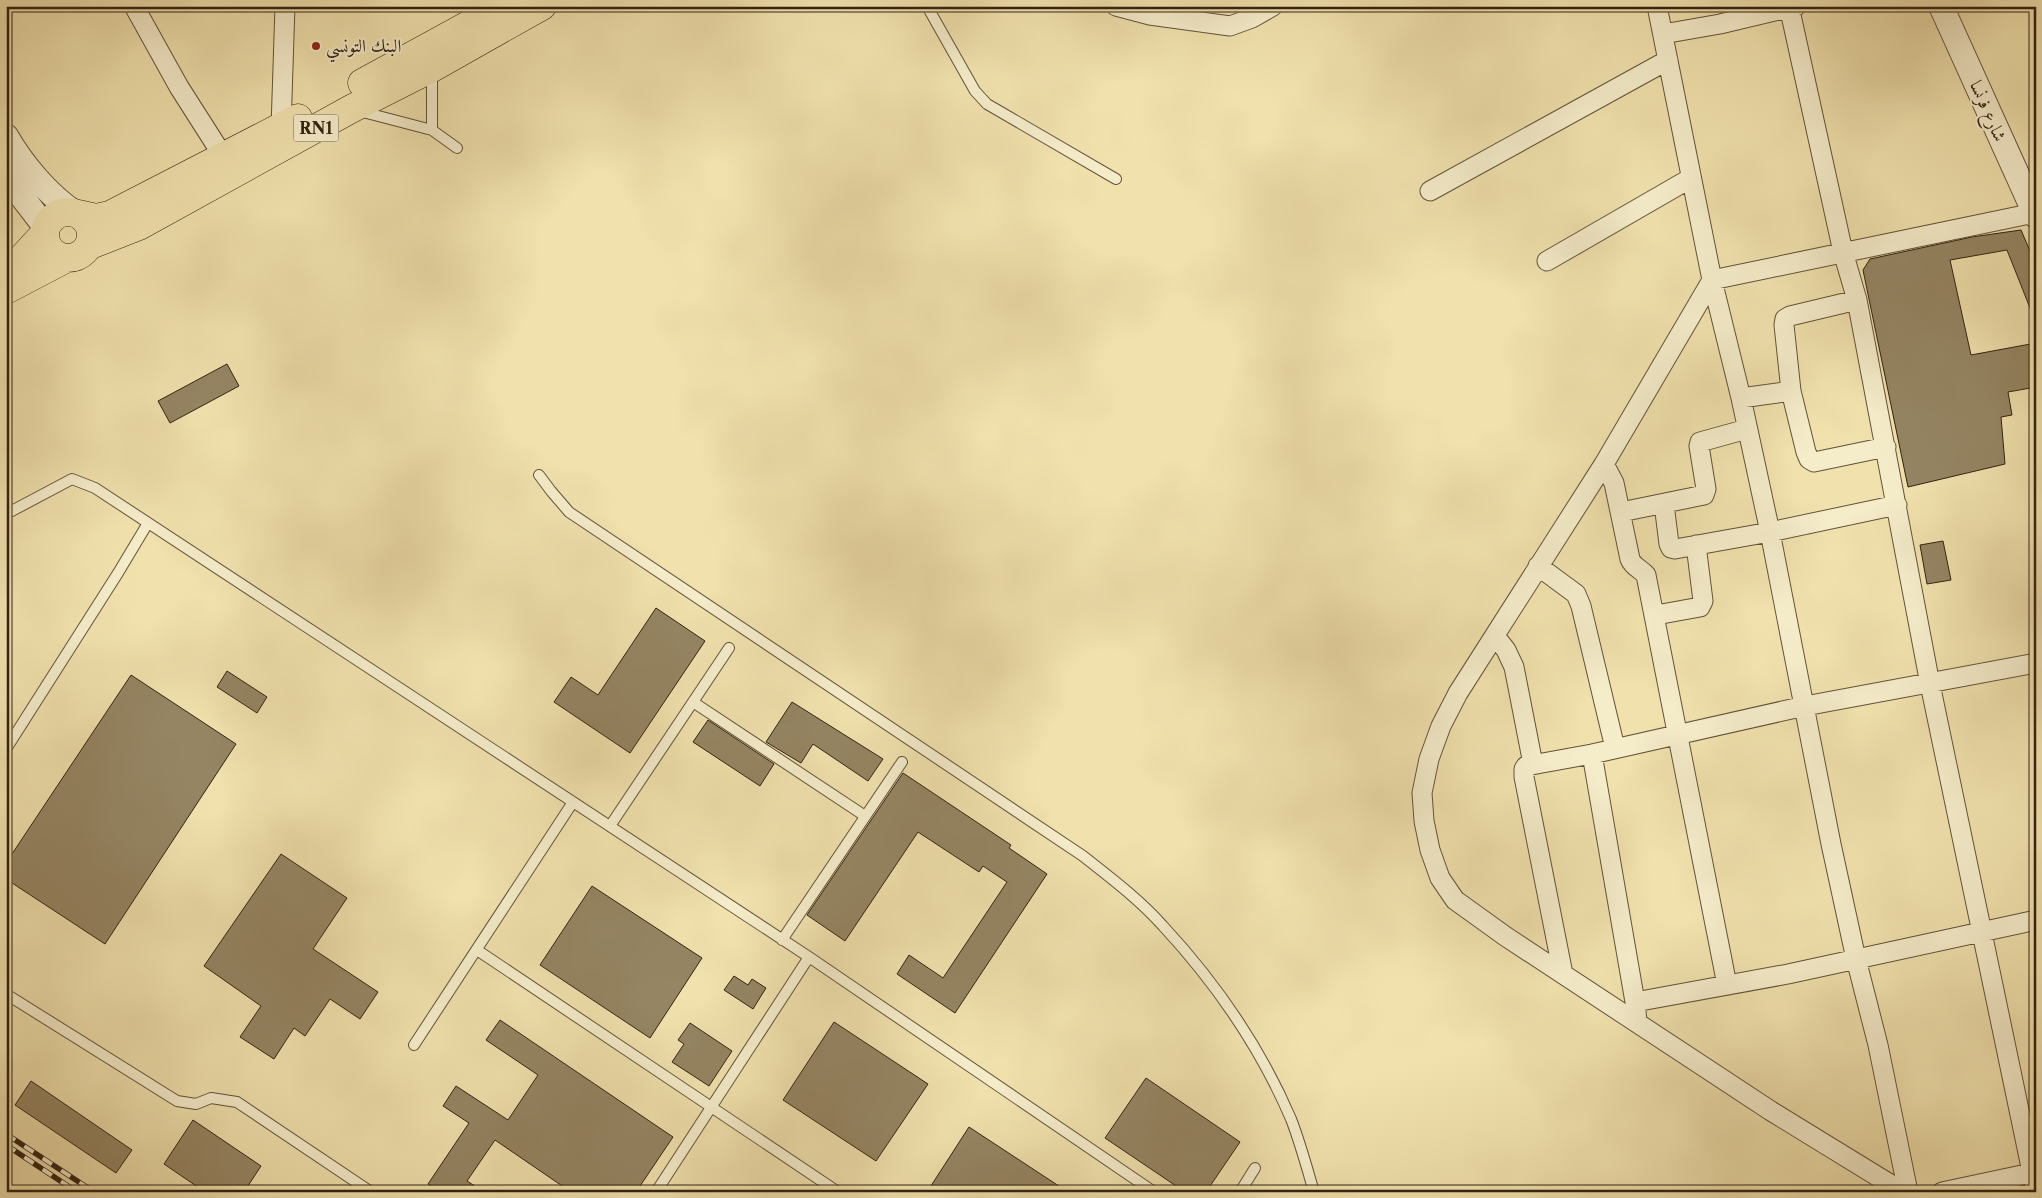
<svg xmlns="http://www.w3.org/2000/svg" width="2042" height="1198" viewBox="0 0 2042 1198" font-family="'Libre Caslon Text',Amiri,serif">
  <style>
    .building { fill: #958563; stroke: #322213 }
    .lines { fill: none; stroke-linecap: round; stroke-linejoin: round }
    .service-casing { stroke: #62523a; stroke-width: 12 }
    .minor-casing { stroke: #62523a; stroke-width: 21 }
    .tertiary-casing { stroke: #62523a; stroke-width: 26 }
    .primary-casing { stroke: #322213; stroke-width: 29 }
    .service { stroke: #f5ecca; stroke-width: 10 }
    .minor { stroke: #f5ecca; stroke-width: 19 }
    .tertiary { stroke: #f5ecca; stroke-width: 24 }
    .primary { stroke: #f0e1ad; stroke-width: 28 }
    .rail-casing { stroke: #322213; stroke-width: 5.5 }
    .rail { stroke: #f5ecca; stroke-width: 4; stroke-dasharray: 11; stroke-linecap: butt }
    .poi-dot { fill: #8f2418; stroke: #f5ecca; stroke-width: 2 }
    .labels { text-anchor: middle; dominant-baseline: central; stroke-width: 4; stroke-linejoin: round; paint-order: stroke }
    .shield { fill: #f5ecca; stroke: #6c5f4a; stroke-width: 1 }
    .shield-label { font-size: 16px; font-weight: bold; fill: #322213 }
    .poi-label { font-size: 18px; fill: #322213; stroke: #f5ecca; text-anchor: start }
    .street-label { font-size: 18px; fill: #322213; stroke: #f5ecca }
  </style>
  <rect width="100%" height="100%" fill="#f0e1ad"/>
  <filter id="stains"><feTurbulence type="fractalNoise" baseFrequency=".004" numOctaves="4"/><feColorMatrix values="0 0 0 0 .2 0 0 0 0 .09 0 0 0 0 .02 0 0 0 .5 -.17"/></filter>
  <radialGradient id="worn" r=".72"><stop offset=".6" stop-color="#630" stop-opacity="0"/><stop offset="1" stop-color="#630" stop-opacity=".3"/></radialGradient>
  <!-- building -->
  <path class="building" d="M2021,230L2036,265V323L2007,250L1950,260L1971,355L2036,343V387L2008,392L2012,415L2001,417L2005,464L1908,487L1863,270L1870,259L1972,237Z
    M227,364L239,386L170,423L158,401Z
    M1943,541L1951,580L1927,584L1920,545Z
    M656,608L705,641L630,753L554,702L571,677L598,695Z
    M227,671L267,697L257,713L217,687Z
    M131,675L236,744L105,944L6,879V863Z
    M792,702L883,759L868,781L813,744L801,763L766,742Z
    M708,720L774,764L760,786L693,742Z
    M903,773L1011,845L1009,848L1047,874L955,1013L897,974L909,955L943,978L1007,882L983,866L979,872L918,832L845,941L807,915Z
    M281,854L347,898L313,949L378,992L360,1019L330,999L305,1036L294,1028L274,1059L240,1037L261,1006L204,966Z
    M592,886L702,958L650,1038L540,965Z
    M734,976L748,985L752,979L766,988L753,1009L724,990Z
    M500,1020L673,1137L636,1192H571L495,1140L467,1181L484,1192H440L428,1184L469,1123L443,1106L456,1086L508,1120L538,1075L486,1040Z
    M834,1022L928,1084L876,1161L783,1100Z
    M690,1023L732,1051L709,1086L672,1062L684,1044L678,1040Z
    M1146,1078L1240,1142L1206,1192H1185L1105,1138Z
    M31,1081L132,1150L116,1173L15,1105Z
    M193,1120L261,1166L244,1192H205L164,1164Z
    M969,1127L1068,1192H927Z"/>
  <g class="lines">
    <!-- service casing -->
    <g class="service-casing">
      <path id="service" d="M927,6L975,91L987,104L1116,179
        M359,111L432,130V70
        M432,130L457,148
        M539,475L551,491L569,512L1083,856C1111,878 1140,900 1163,926C1215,982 1261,1049 1291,1119C1300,1142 1307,1168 1314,1192
        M6,514L72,479L95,488L809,957L1154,1192
        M693,702L865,816
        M6,749L118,573L148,523
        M610,826L729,648
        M782,940L902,762
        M477,950L838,1192
        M6,994L177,1101L196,1104L211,1098L237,1102L371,1192
        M414,1045L573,802
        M656,1192L809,957
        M1240,1192L1255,1168"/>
    </g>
    <!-- minor casing -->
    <g class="minor-casing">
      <path id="minor" d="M134,6L179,87L223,156
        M1116,6L1150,15L1230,26L1252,18L1273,6
        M1657,6L1712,280L1741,398L1770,532L1831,844L1856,959L1878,1045L1908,1192
        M1789,6L1843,252L1857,300L1930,684L2036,1191
        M1663,34L1720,24L1796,6
        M281,128L285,6
        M1430,191L1668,60
        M1547,261L1691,178
        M1857,300L1790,316L1785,319L1784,325L1791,391L1806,452L1809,459L1814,462L1886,447
        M1741,398L1791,391
        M1604,464L1614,483L1630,559C1633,567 1641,569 1646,575L1727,985
        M1664,504L1669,544L1671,548L1675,549L1770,532L1897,505
        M1621,512L1704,495L1706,489L1699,446L1700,442L1747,429
        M1538,566L1576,594L1581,606L1615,748
        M1656,615L1700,607L1703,601L1696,545
        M1495,636L1506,650L1514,667L1533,764
        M1592,754L1635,1002
        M1563,974L1524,777V769L1526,766L1592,754L1805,706L2036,663
        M1637,1021L1635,1002L1788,974L2036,920
        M1903,1192L1771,1111L1505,936L1455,900L1440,878L1430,850L1424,821L1422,793L1429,759L1441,726L1458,693L1604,464L1712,280L2034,213
        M1942,1192L2036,1172"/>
    </g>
    <!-- tertiary casing -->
    <g class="tertiary-casing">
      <path id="tertiary" d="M1941,6L2036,216
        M6,136C22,164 48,195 75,213
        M6,176L46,228"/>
    </g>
    <!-- primary casing -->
    <g class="primary-casing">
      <path id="primary" d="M362,83L503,6
        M45 235a23 23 0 1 1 46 0a23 23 0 1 1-46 0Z
        M78,214L96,218L110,215L298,118
        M88,246L139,226L351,109L432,68L542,6
        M6,269L21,259L45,233
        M6,290L67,258"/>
    </g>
    <!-- service -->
    <use href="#service" class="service"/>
    <!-- minor -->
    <use href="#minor" class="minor"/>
    <!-- tertiary -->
    <use href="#tertiary" class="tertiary"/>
    <!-- primary -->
    <use href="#primary" class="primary"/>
    <!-- rail casing -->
    <g class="rail-casing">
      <path id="rail" d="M6,1134L94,1192
        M6,1145L77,1192"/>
    </g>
    <!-- rail -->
    <use href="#rail" class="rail"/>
  </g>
  <!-- markers -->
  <circle class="poi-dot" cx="316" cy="46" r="5"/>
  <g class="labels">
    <!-- shield labels -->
    <rect class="shield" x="293.5" y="114.5" width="45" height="27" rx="4"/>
    <g class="shield-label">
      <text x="316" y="128">RN1</text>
    </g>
    <!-- poi labels -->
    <g class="poi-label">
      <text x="326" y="46">البنك التونسي</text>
    </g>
    <!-- street labels -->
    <g class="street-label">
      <text transform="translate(1988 111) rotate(66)">شارع فرنسا</text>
    </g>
  </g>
  <!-- margin -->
  <rect width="2042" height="1198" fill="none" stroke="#f0e1ad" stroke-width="25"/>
  <rect x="8" y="8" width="2027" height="1183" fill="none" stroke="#322213" stroke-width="2.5"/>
  <rect x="12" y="12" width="2017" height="1173" fill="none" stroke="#322213"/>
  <rect width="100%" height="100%" filter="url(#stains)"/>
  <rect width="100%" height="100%" fill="url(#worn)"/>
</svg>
